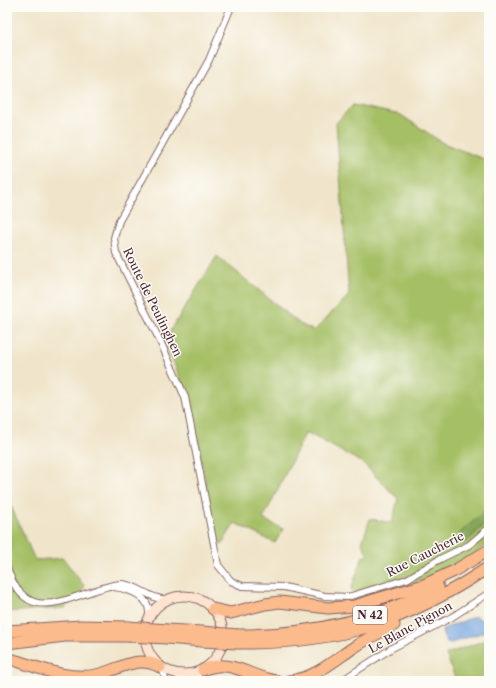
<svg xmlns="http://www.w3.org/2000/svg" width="496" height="688" viewBox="0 0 496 688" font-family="'Libre Caslon Text',serif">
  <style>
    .green { fill: #a5bf65; stroke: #786f48 }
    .forest { fill: #84a65a; stroke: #676242 }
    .water { fill: #71a1db; stroke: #5e6083 }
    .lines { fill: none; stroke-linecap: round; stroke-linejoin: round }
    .street-casing { stroke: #846463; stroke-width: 8 }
    .secondary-casing { stroke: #846463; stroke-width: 11 }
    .highway-casing { stroke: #846463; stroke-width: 13 }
    .street { stroke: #fff; stroke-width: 6 }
    .secondary { stroke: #fde4d1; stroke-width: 9 }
    .highway { stroke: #fbbb8c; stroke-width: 11 }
    .highway-bridge-casing { stroke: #846463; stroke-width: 13; stroke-linecap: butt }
    .highway-bridge { stroke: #fbbb8c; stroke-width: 11 }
    .labels { text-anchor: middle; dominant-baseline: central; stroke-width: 3; stroke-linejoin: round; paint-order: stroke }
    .shield { fill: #fdfcf7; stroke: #806168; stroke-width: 1 }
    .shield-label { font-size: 11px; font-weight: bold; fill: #4a1f2b }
    .street-label { font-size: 12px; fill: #4a1f2b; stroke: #fdfcf7 }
  </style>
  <rect width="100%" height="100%" fill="#fdfcf7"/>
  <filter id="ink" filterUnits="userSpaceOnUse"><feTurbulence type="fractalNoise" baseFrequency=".025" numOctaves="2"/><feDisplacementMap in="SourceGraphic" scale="8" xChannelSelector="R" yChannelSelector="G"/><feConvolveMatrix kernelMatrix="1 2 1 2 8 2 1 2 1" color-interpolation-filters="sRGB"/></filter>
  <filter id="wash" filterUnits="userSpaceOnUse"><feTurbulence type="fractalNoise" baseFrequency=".012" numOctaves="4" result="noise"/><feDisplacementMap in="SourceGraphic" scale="16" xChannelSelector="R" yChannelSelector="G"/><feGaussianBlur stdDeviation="0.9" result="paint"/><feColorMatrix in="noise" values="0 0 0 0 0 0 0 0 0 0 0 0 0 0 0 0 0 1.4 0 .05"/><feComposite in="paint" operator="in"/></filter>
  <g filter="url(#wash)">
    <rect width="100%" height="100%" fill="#f0e5ca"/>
    <!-- green -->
    <path class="green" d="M353,105L401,115L443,143L489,161V507L460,533L465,543L489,520V544L470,556L421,582L364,600L351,589L363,556L366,557L368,554L362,543L370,519L392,523L398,499L363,463L306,432L263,519L283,529L275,543L235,523L222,544L216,542L191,403L164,341L217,256L300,324L314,331L349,295L336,123Z
      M7,497L35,560L63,558L85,587L65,608L7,612Z
      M489,639V681H456L446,654Z"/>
    <!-- forest -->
    <path class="forest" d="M489,507V520L465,543L460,533Z"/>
    <!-- water -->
    <path class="water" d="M476,616L486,623L487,631L451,643L447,642L442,633L443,629Z"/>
  </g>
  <g filter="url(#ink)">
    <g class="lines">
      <!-- street casing -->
      <g class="street-casing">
        <path id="street" d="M231,7L209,60L119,221L114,238L116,253L160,341L185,397L218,565L231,581L242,586L284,587L325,596L348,597L407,579L440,559L469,545L489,528
          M7,568C25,622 58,602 99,589C106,587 114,584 122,584C139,585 151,601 168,599
          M114,587C130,589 151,597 149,615
          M160,667L164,673L165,681
          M196,673L200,681
          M178,681L187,674
          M341,681L392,648L452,617L489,593"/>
      </g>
      <!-- secondary casing -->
      <g class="secondary-casing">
        <path id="secondary" d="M145 635a39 39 0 1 1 78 0a39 39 0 1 1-78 0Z"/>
      </g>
      <!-- highway casing -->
      <g class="highway-casing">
        <path id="highway" d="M213,609L231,613L265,604L280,602L328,608L354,606L424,585L452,572L489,550
          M167,630L202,632
          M7,631L81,626L128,627
          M238,635C308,635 376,620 438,587
          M167,638L201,641
          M7,643L65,636H128
          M237,643C338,644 405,623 489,567
          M7,658C35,666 67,681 96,675C120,670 136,654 160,667
          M203,670C231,657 250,678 277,681
          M288,681C314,679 332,662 353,648C366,639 380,632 394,625"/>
      </g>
      <!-- street -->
      <use href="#street" class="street"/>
      <!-- secondary -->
      <use href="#secondary" class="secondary"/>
      <!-- highway -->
      <use href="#highway" class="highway"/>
      <!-- highway-bridge casing -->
      <g class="highway-bridge-casing">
        <path id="highway-bridge" d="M128,627L167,630
          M202,632L238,635
          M128,636L167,638
          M201,641L237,643"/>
      </g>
      <!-- highway-bridge -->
      <use href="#highway-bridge" class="highway-bridge"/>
    </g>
  </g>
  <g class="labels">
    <!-- shield labels -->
    <rect class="shield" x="353" y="606" width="34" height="18" rx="3"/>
    <g class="shield-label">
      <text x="370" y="615">N 42</text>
    </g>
    <!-- street labels -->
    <g class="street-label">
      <text transform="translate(153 302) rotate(64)">Route de Peulinghen</text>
      <text transform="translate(425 554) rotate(-27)">Rue Caucherie</text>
      <text transform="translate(410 627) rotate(-29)">Le Blanc Pignon</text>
    </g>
  </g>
  <!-- margin -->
  <rect width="496" height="688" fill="none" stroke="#fdfcf7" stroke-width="24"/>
</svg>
